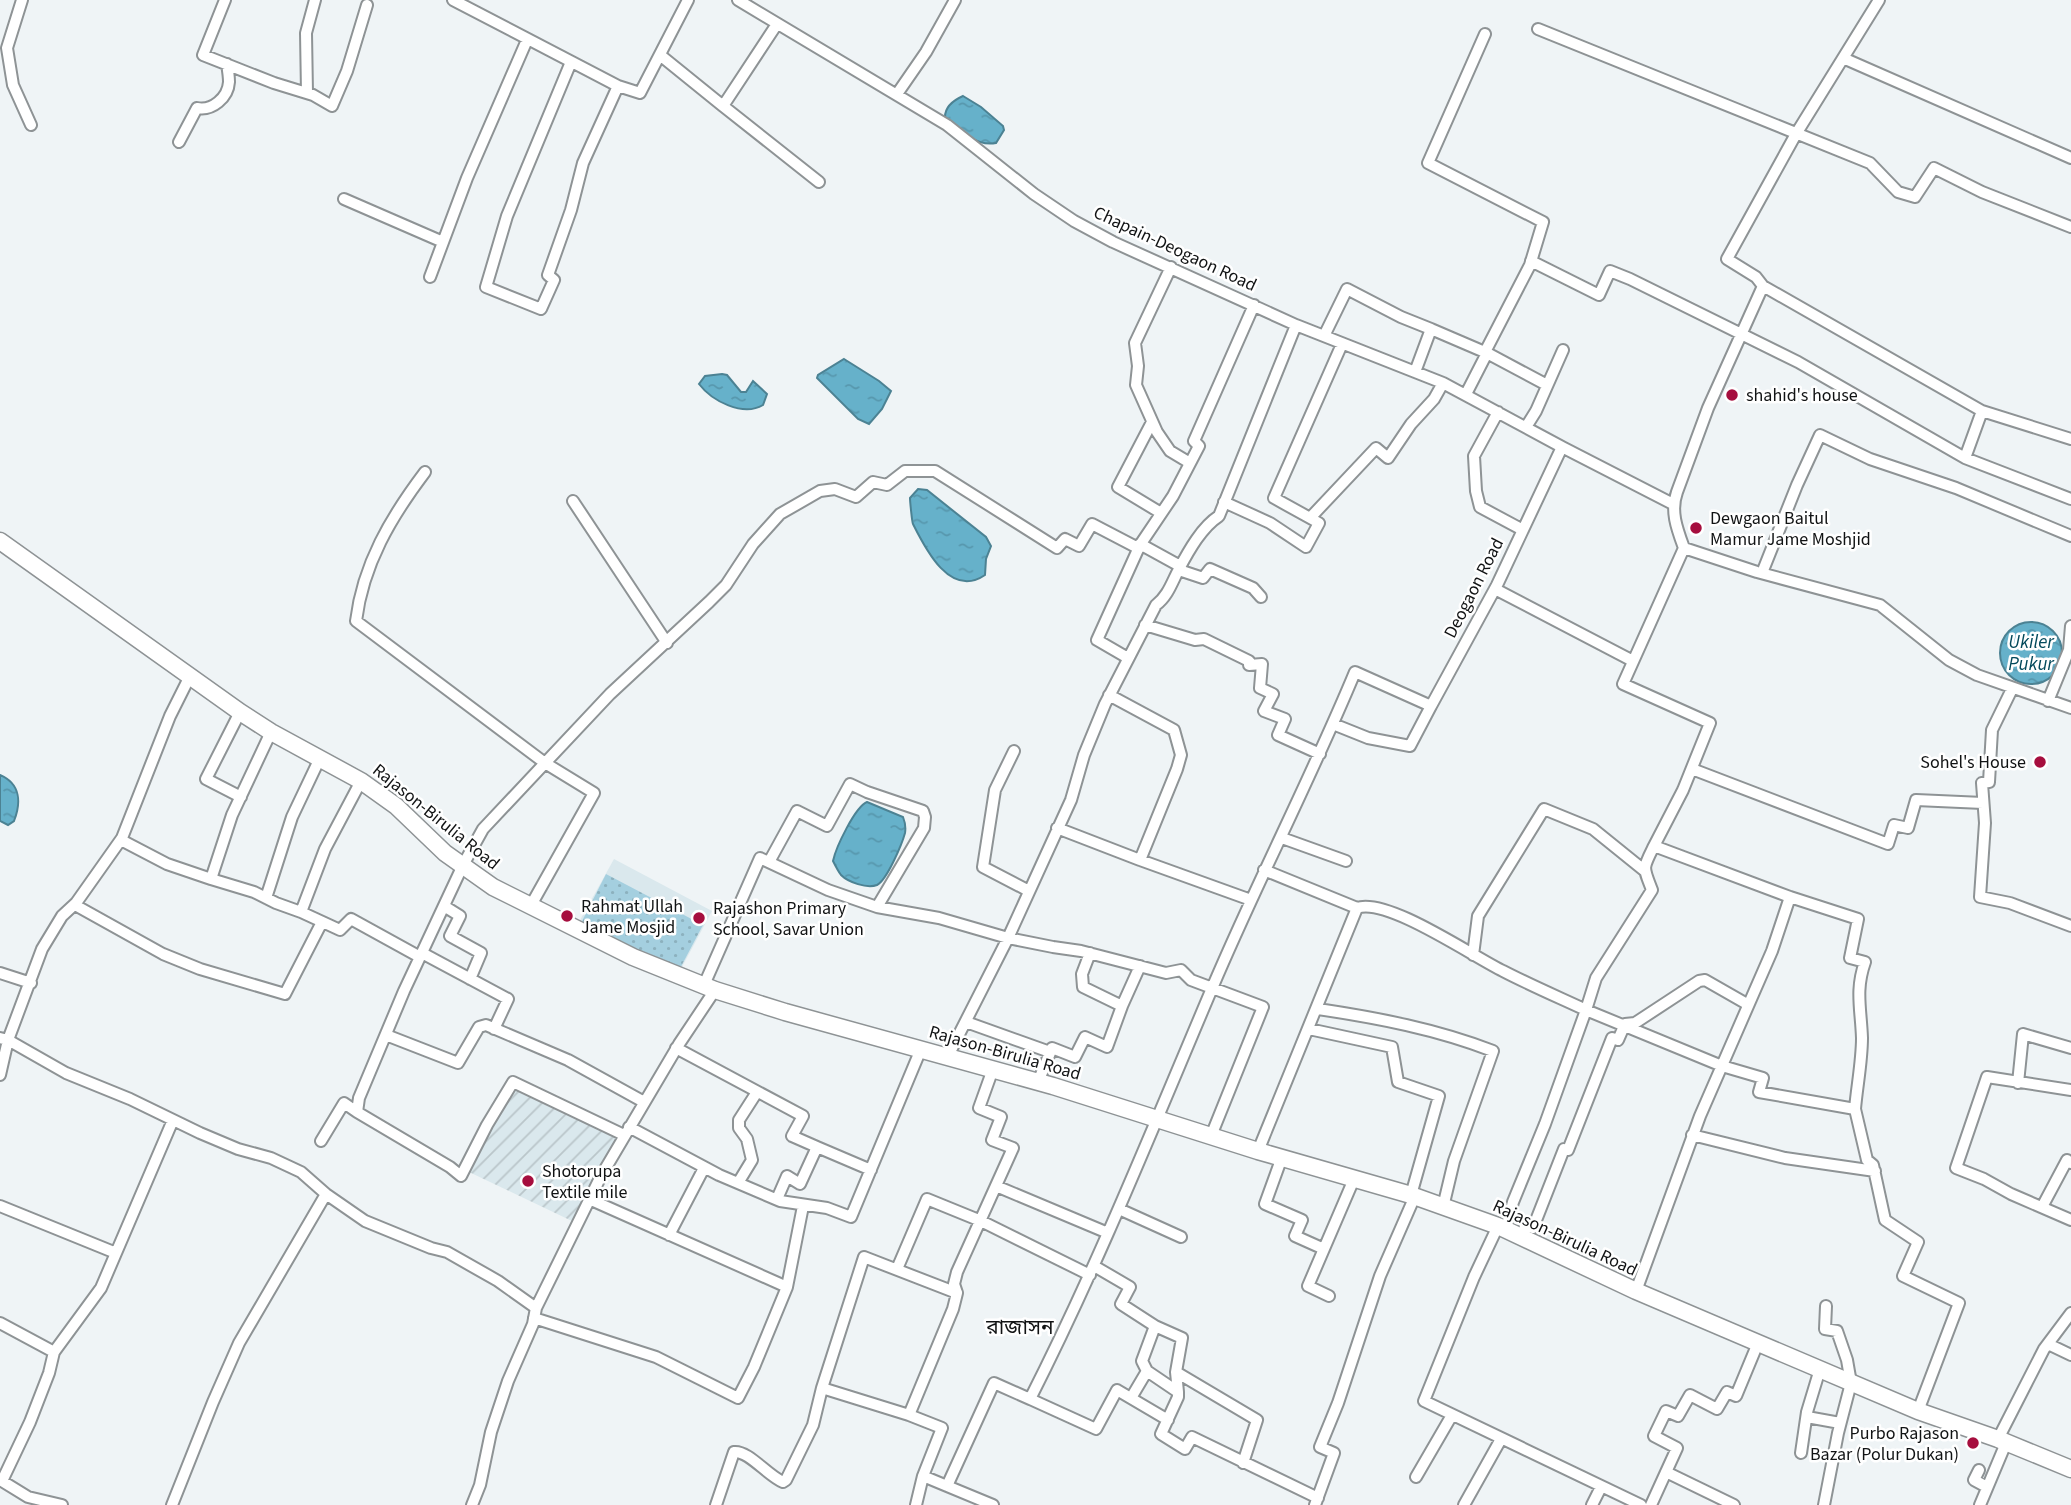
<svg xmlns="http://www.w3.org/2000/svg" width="2071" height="1505" viewBox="0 0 2071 1505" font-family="'Source Sans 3','Noto Sans Bengali',sans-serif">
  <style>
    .built { fill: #dae8ed }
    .industrial { fill: url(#industrial-furrows) }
    .park { fill: url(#park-dots) }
    .water { fill: url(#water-ripples); stroke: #4c8293; stroke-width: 2 }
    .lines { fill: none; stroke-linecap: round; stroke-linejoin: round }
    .street-casing { stroke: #8e9395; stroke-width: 14 }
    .secondary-casing { stroke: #8e9395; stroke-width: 19 }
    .street { stroke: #fff; stroke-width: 10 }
    .secondary { stroke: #fff; stroke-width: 16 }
    .poi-dot { fill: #a60e3e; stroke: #fff; stroke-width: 2.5 }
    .labels { text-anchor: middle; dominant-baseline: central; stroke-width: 5; stroke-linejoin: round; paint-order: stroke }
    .street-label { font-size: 18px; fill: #111314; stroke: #fff }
    .poi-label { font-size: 18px; fill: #111314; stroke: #fff; text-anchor: start }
    .water-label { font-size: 19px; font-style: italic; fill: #03495b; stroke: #fff }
    .quarter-label { font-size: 21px; fill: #111314; stroke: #fff }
  </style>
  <defs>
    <pattern id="industrial-furrows" width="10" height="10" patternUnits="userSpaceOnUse" patternTransform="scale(1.75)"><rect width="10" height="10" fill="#dae8ed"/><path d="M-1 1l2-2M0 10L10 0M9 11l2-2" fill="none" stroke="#bac6ca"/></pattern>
    <pattern id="park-dots" width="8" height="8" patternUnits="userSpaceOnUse" patternTransform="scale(1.75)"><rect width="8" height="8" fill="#a4cfdf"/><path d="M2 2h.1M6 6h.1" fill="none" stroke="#8cb1be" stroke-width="1.8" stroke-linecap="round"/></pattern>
    <pattern id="water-ripples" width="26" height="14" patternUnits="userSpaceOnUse" patternTransform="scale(1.75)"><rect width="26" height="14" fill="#66b1ca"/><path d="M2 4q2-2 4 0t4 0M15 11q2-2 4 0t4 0" fill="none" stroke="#5797ad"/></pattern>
  </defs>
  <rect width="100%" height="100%" fill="#eff4f6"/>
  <!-- built -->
  <path class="built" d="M614,859L712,911L675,980L574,931Z"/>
  <!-- industrial -->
  <path class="industrial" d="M513,1085L620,1138L574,1222L469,1172Z"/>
  <!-- park -->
  <path class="park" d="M606,874L703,925L675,978L579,927Z"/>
  <!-- water -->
  <path class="water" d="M963,96L981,107L1003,126L1004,130L996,143C976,147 959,130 945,117C945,106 954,100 963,96Z
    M844,359L879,381L891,391L882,409L869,424L858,419L817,378L818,375Z
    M722,374L727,375L741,392H746L753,381L767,394L763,405C743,417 712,401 699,384L705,376Z
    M918,489L927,490L986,537L991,546L986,559L985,575C950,599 925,548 913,524C912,522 910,501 910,498Z
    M2000 653a31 31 0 1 1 62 0a31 31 0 1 1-62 0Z
    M0,775C21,784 21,803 14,821L8,825L0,821Z
    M867,802L903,817C905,822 906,827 905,833C902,844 887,880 877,885C867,889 848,882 841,875C838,871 835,865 833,861C836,847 855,807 867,802Z"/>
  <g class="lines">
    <!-- street casing -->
    <g class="street-casing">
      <path id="street" d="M22,0L7,48L13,85L31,125
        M225,0L203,55L274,83L313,95L332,106L347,71L367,5
        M453,0L618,86L583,163L571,210L548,275L554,280L541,309L486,287L507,216L571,62
        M738,0L947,125L1034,194L1074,221L1113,242L1296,325L1443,383L1562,447
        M1879,0L1796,134L1727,259L1756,277L1763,286L1708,408L1677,492C1670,511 1677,529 1684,548L1757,572L1880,605L1949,660L1977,675L2071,708
        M1538,29L1870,163L1898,192L1915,197L1934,168L1982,192L2071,227
        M1485,34L1428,163L1543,222L1530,265L1485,352
        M660,55L723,106L777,24
        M1843,58L2071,158
        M618,86L640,93L688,0
        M307,93L306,33L315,0
        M897,94L926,52L955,0
        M723,106L819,182
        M179,142L197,108C212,111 228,98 229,82C229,76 228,70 227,64
        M344,199L443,242
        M1531,261L1599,295L1610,271L1630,279L1798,362L1965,458L2071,499
        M1171,267L1135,343L1138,366L1136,385L1157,432L1170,451L1190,463
        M430,277L467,178L527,40
        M1763,286L1982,411
        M1431,329L1487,353L1466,394
        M1324,336L1347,289L1401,317L1431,329L1415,372
        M1342,344L1274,498L1310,518L1376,448L1388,458L1411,424L1434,399L1443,383
        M1487,353L1547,385
        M1498,412L1474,456L1476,491L1480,507L1523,530
        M1152,422L1118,487L1161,513
        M1526,427L1536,411L1563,350
        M1965,458L1982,411L2071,439
        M425,472C391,517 363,564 356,621L545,763L594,793L530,907
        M573,501L667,643
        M1224,502L1270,523L1306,547L1319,523L1310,518
        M1140,544L1180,566
        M1179,570L1203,578L1210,569L1253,588L1261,597
        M1762,573L1797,485L1820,435L1870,459L1956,488L2071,536
        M1495,589L1633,661
        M1145,625L1195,640L1204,639L1249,661V665L1262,664L1260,688L1273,694L1264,711L1285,719L1278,735L1320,754
        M1128,658L1097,640L1140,545L1173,496L1199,446L1194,441L1254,305
        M190,676L170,716L122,838L76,903L62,916L42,949L8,1040L66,1073L130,1099L200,1133L238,1149L271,1158L301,1172L326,1194L365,1221L431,1248L447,1252L498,1281L536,1308L533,1324L508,1381L491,1432L480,1485L472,1505
        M2012,689L1992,730L1989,782L1982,783L1985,823L1980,897L2010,903L2071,926
        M1109,695L1174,730L1181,755L1177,769L1140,860L1251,900
        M2048,701L2069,650L2071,626
        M240,712L206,779L241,797
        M1333,724L1368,738L1410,746L1431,706
        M1014,751L995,790L983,867L1029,891
        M1692,769L1888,844L1894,825L1908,828L1916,800L1983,803
        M361,781L325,849L301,912L340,930L351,919L420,957
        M1057,828L1140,860
        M1282,838L1346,861
        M121,840L167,864L211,879L232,815L271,732
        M769,862L797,811L827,826L850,784L867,792L923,811L925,817L924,828L877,907
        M211,879L254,892L276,903L301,912
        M1790,897L1858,919L1850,958L1865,962C1855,990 1861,1009 1862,1038C1862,1061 1857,1086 1855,1109
        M266,898L292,817L320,758
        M75,905L163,954L200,969L285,994L322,922
        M444,906L460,916L450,936L481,953L470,979
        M1357,908C1387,897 1472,956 1503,971C1530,985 1558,997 1586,1010L1596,978L1652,890C1643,866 1642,870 1654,846
        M422,953L508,999L494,1029
        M1473,955L1478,916L1544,809L1593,829L1645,871
        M0,973L31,983
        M704,985L760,858L828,890L877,907L939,918L1008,938L1053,947L1081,951L1166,973L1181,970L1191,980L1263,1007L1211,1136
        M1122,1006L1140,966
        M1318,1009C1378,1018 1436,1029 1493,1051L1454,1161L1443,1207
        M966,1022L1050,1052
        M1309,1029L1392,1047L1398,1082L1439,1096L1411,1195
        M386,1035L458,1063L479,1027L486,1025L568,1060L644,1102
        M0,1038L8,1040L0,1075
        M676,1048L803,1116L792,1136L817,1147L800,1184L787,1176L777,1199
        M948,1056L1008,938L1071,800L1084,755L1105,704L1156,605C1168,596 1172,582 1179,569C1189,550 1202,527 1219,516L1296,325
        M1038,1082L1052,1048L1075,1057L1085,1037L1107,1047L1122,1006L1083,987L1082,974L1090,953
        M2018,1083L2023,1034L2071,1048
        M2071,1090L1987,1077L1956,1168L1984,1179L2011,1194L2071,1220
        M629,1127L719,1175L780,1201L827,1208L851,1217L921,1049
        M624,1135L513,1082L487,1125L461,1176L450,1167L357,1112L359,1098L404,991L463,865L483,829L610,694L709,602L726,585L753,544L780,514L820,491L835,489L856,497L873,482L887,485L905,471H935L1057,548L1065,539L1079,546L1092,524L1138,548
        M1692,1135L1785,1158L1875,1171
        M321,1141L344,1103L357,1112
        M817,1147L871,1170
        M1258,1151L1357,908L1264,870
        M1282,1157L1265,1204L1302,1220L1295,1236L1324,1249
        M738,1183L752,1160L747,1139L739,1128V1120L757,1092
        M996,1186L1108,1233
        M0,1206L116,1253L101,1288L54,1352L49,1373L30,1422L2,1481L28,1497L62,1505
        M2042,1207L2067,1160L2071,1163
        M1119,1209L1181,1237
        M1498,1226L1474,1277L1424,1401L1641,1505
        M1506,1229L1513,1202L1545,1124L1586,1010L1722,1066L1763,1078L1759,1092L1855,1109L1867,1160L1873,1165L1885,1220L1918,1242L1903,1276L1959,1303L1918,1411
        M669,1235L704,1168
        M1524,1236L1525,1224L1533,1228L1564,1149L1568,1150L1612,1038L1618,1040L1625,1024L1635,1023L1699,981L1705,980L1747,1004
        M116,1253L173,1120
        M1094,1266L1130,1287L1121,1304L1155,1326
        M897,1269L927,1199L981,1221L1090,1275
        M787,1287L803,1206
        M1636,1291L1700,1116L1772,951L1790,897L1654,846L1683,790L1710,723L1623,684L1684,548
        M957,1293L954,1284L957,1272L1013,1148L992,1140L1001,1117L979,1108L993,1069
        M1329,1296L1308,1286L1354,1179
        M536,1308L601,1176L679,1044L715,990
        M534,1318L656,1357L738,1398L754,1367L787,1287L589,1199
        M0,1323L54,1352
        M2048,1344L2071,1355
        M1176,1372L1257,1420L1243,1463
        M822,1388L909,1415
        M1178,1392L1176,1372L1182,1338L1155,1326L1142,1361L1147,1371L1178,1392V1397L1161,1434L1185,1449L1192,1437L1318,1498
        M1131,1398L1147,1371
        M1030,1399L1096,1429L1117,1390L1168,1420
        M1807,1417L1840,1423
        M1998,1439L2044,1349L2071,1313
        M1801,1453L1807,1412L1820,1369
        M1979,1470L1974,1480L1987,1487
        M1666,1472L1734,1505
        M923,1476L947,1486
        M1416,1477L1452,1415
        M172,1505L213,1402L239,1343L326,1194
        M716,1505L734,1452C748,1450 768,1476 783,1482L786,1480L813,1425L822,1388L864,1257L957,1293L953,1309L909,1415L942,1428L923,1476L916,1505
        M993,1505L947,1486L994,1383L1030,1399C1098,1265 1154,1125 1213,986C1258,880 1311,778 1355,672L1431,706L1497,585L1562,447L1673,504
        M1315,1505L1334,1453L1320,1447L1338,1403L1380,1276L1415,1196
        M1464,1505L1501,1439
        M1592,1505L1601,1487
        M1651,1505L1677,1448L1654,1436L1666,1411L1678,1416L1690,1395L1717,1409L1727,1392L1736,1396L1758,1343
        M1824,1505L1838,1433L1851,1383L1847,1360L1837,1331L1825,1329L1826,1306
        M1980,1505L2006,1443"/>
    </g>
    <!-- secondary casing -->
    <g class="secondary-casing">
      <path id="secondary" d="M0,541L240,712L271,732L361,781L396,806L445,853L493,887L633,957L715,990L785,1012L1053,1086L1258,1151L1411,1195L1498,1226L1636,1291L1758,1343L1918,1411L1998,1439L2071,1469"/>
    </g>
    <!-- street -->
    <use href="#street" class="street"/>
    <!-- secondary -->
    <use href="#secondary" class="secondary"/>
  </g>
  <!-- markers -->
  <g class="poi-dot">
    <circle cx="1732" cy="395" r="7"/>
    <circle cx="1696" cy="528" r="7"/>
    <circle cx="2040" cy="762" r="7"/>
    <circle cx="567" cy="916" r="7"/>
    <circle cx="699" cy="918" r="7"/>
    <circle cx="528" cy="1181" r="7"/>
    <circle cx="1973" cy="1443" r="7"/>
  </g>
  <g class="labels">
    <!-- street labels -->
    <g class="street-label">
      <text transform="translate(1175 249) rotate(25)">Chapain-Deogaon Road</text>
      <text transform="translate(1474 588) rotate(-63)">Deogaon Road</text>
      <text transform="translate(436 817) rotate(39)">Rajason-Birulia Road</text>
      <text transform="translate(1005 1053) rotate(16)">Rajason-Birulia Road</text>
      <text transform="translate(1565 1238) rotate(25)">Rajason-Birulia Road</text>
    </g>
    <!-- poi labels -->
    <g class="poi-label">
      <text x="1746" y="395">shahid's house</text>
      <text x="1710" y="518">Dewgaon Baitul<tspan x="1710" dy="21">Mamur Jame Moshjid</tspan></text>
      <text x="2026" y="762" text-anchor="end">Sohel's House</text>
      <text x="581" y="906">Rahmat Ullah<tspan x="581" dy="21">Jame Mosjid</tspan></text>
      <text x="713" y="908">Rajashon Primary<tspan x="713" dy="21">School, Savar Union</tspan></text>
      <text x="542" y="1171">Shotorupa<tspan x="542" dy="21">Textile mile</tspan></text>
      <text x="1959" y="1433" text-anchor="end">Purbo Rajason<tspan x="1959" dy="21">Bazar (Polur Dukan)</tspan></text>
    </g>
    <!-- water labels -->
    <g class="water-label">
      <text x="2031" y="642">Ukiler<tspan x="2031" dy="22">Pukur</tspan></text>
    </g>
    <!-- quarter labels -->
    <g class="quarter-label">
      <text x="1020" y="1327">রাজাসন</text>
    </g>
  </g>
</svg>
